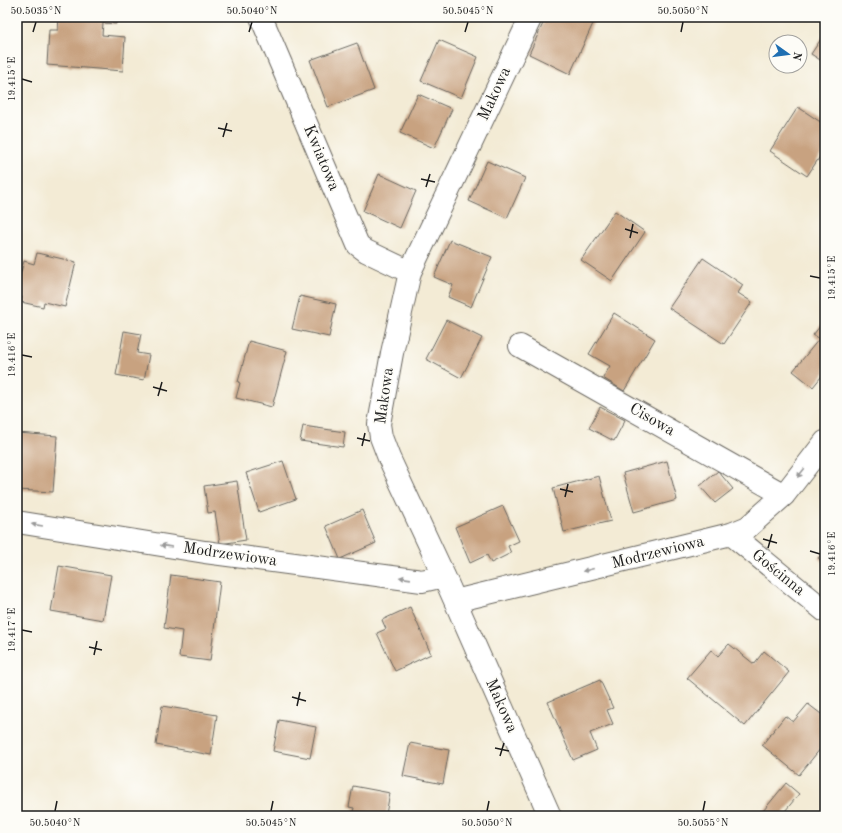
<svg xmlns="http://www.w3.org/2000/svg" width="842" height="833" viewBox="0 0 842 833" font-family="'Old Standard TT',serif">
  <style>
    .building { fill: #c8a280 }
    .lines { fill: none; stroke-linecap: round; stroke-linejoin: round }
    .street-casing { stroke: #67645d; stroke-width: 24 }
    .street { stroke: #fff; stroke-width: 22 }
    .oneway { fill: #999 }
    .ticks { fill: none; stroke: #1c1c1c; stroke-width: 1.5 }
    .labels { text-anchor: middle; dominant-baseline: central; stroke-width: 3.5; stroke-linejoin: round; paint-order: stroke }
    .street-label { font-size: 16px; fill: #1c1c1c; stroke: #fdfcf7 }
    .neatline { fill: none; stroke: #1c1c1c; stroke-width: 1.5 }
    .ticks-label { font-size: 10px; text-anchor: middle; fill: #1c1c1c }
  </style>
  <rect width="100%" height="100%" fill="#fdfcf7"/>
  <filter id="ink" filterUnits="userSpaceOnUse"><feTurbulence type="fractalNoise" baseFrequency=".025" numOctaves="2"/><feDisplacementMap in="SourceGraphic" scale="8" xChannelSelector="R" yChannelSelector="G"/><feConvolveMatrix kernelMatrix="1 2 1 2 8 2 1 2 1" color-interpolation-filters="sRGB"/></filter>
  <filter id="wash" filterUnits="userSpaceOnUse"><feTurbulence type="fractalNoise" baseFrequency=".012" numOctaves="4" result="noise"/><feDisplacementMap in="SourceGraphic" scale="16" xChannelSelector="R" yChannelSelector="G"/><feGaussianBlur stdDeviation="0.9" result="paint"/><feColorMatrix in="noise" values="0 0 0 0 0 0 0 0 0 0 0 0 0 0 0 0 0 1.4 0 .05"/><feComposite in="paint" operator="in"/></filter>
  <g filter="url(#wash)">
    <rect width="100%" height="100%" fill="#f3ebd5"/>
    <g id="blocks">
      <!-- building -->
      <path class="building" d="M59,17H116V24L103,23L102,35L125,37L123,71L47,65L49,30H58Z
        M546,17H596L570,74L529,54Z
        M825,33V63L811,54Z
        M439,40L478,57L461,98L421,81Z
        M357,43L374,90L328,107L310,60Z
        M418,94L452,109L434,148L400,133Z
        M798,107L825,125V149L807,176L770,151Z
        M487,161L525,178L507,218L469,201Z
        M379,174L416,191L400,228L363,211Z
        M615,211L645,232L612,281L581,260Z
        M450,240L492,257L471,307L448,297L453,285L434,277Z
        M37,253L76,262L65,307L44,302L43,307L21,302L22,297L17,296V287L24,261L34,264Z
        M703,258L743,285L738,293L752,302L724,344L669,308Z
        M300,296L336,304L329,337L292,329Z
        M614,313L655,339L624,391L603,378L610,366L589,354Z
        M446,320L482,338L461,378L426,359Z
        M825,320V372L813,387L793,371L819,339L813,335Z
        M124,331L141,334L137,353L149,355L144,380L116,375Z
        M249,341L287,351L272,407L236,398L240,383L238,382Z
        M600,407L625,420L614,441L589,428Z
        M303,426L345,432L343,447L300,441Z
        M17,433L57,436L53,492L17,490Z
        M283,461L296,499L259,512L246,473Z
        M667,461L677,500L634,512L623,473Z
        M718,471L733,489L715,503L700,486Z
        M599,476L611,521L564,532L553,488Z
        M237,481L246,540L220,544L215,512L208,513L204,486Z
        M503,506L519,541L508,546L511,553L491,563L487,555L470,563L455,527Z
        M362,510L376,543L340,559L326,526Z
        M825,550V564L818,558Z
        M59,566L111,575L103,620L51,611Z
        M171,575L220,582L210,661L179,657L182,631L164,628Z
        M410,607L431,654L395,671L377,633L386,629L382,620Z
        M729,644L754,664L764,651L789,672L745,726L687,678L711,650L718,656Z
        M600,680L613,708L607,710L613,724L590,733L597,750L573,760L548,702Z
        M808,704L825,717V743L799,775L762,745L785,716L793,722Z
        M162,706L217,715L211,755L156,745Z
        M279,720L316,727L310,758L273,751Z
        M410,743L449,750L443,784L403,776Z
        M786,783L799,794L781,816H759Z
        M353,786L390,793L386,814L390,816H352L354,808L349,807Z"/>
    </g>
  </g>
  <g filter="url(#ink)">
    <use href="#blocks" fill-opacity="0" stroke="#67645d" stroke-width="1"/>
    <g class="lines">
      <!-- street casing -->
      <g class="street-casing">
        <path id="street" d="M261,17L358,245L366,251L410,272
          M531,17L410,272L392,353L379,424L381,437L389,458L444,576L550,816
          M520,346L784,495
          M17,522L205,552L422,581L444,576
          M731,534L825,611
          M455,601L731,534L748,527L784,495L825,442"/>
      </g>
      <!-- street -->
      <use href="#street" class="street"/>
    </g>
    <!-- one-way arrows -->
    <defs><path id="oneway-solid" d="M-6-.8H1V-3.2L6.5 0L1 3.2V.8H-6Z"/></defs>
    <g class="oneway">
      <use href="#oneway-solid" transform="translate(801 473) rotate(128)"/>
      <use href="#oneway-solid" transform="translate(37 525) rotate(-171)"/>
      <use href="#oneway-solid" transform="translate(166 546) rotate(-171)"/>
      <use href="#oneway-solid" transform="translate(588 570) rotate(166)"/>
      <use href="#oneway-solid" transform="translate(405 578) rotate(-172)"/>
    </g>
  </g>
  <!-- ticks -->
  <path class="ticks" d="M33,32L36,22M249,32L252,22M465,32L468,22M681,32L683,22M22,79L32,82M218,128L232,131M223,137L227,123M421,179L435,182M426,187L430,174M625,229L638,233M630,238L633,224M810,276L820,278M22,355L32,357M153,387L167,391M158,396L162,382M357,438L370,441M362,446L365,433M560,489L573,492M565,497L568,484M763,539L777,543M768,548L772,534M810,551L820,554M22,630L32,632M89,647L102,650M94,655L97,641M292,697L306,701M297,706L300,692M495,748L509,751M500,756L504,743M55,811L57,801M271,811L273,801M487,811L489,801M703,811L705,801"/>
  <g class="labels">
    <!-- street labels -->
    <g class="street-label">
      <text transform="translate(495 94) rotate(-65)">Makowa</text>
      <text transform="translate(321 158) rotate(67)">Kwiatowa</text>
      <text transform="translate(385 396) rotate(-82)">Makowa</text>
      <text transform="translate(652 420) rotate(30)">Cisowa</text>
      <text transform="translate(658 553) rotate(-14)">Modrzewiowa</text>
      <text transform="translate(230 555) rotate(8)">Modrzewiowa</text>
      <text transform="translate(778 573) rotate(39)">Gościnna</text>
      <text transform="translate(501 706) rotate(66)">Makowa</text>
    </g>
  </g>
  <!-- margin -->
  <rect width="842" height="833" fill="none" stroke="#fdfcf7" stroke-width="44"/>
  <!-- north arrow -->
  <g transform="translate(788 54) rotate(104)"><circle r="19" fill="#fdfcf7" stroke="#a3a29f"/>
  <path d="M0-3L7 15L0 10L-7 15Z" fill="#1f6fb2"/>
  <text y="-6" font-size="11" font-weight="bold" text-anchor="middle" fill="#1c1c1c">N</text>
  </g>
  <rect x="22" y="22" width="798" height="789" class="neatline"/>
  <g class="ticks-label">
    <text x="36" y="14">50.5035°N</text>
    <text x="252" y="14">50.5040°N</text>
    <text x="468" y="14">50.5045°N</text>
    <text x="683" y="14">50.5050°N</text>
    <text transform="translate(11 79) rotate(-90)" y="4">19.415°E</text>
    <text transform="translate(831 278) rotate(-90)" y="4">19.415°E</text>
    <text transform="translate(11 355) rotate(-90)" y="4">19.416°E</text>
    <text transform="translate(831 554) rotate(-90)" y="4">19.416°E</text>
    <text transform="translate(11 630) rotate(-90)" y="4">19.417°E</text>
    <text x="55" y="826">50.5040°N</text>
    <text x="271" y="826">50.5045°N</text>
    <text x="487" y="826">50.5050°N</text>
    <text x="703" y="826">50.5055°N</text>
  </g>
</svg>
